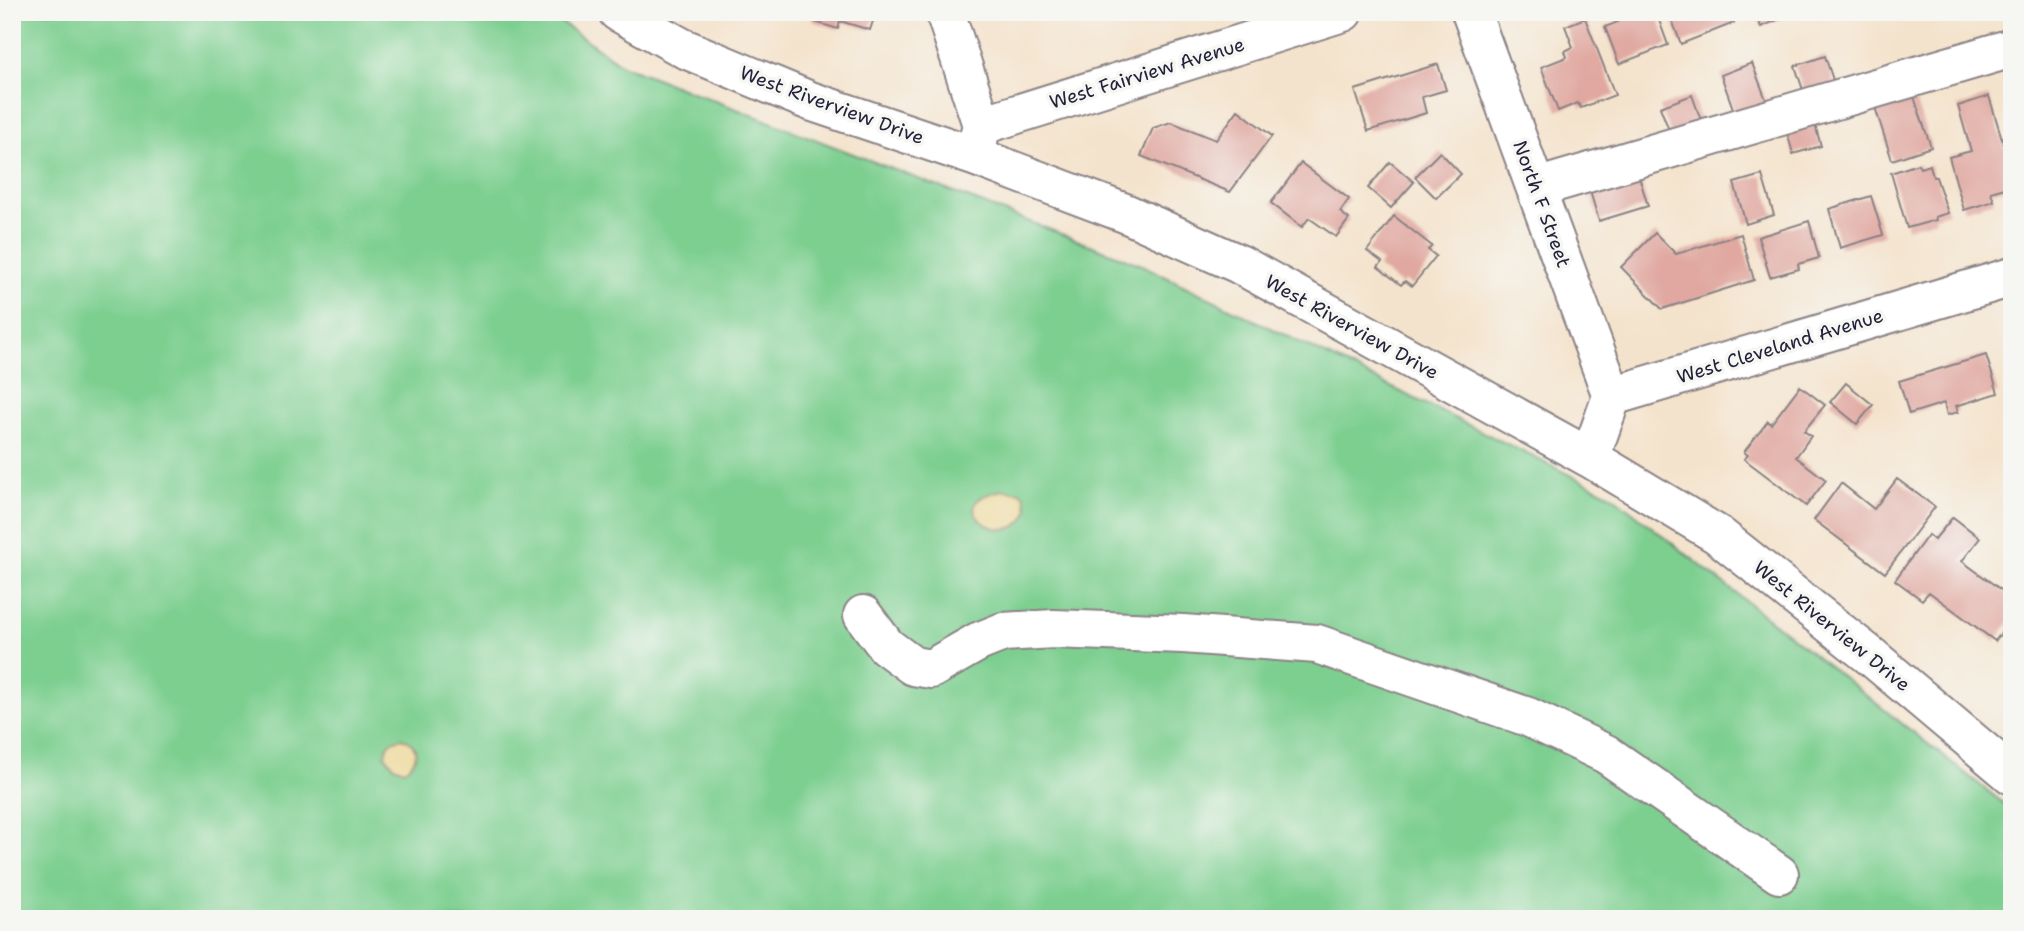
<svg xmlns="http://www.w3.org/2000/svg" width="2024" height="931" viewBox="0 0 2024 931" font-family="'Shantell Sans',sans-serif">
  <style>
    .green { fill: #7dcf90; stroke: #507866; stroke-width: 2 }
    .sand { fill: #eeda9e; stroke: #887e6c; stroke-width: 2 }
    .building { fill: #e0a8a0 }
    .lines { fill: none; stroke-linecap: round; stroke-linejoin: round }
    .minor-casing { stroke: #8b8284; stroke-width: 42 }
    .minor { stroke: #fff; stroke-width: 38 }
    .labels { text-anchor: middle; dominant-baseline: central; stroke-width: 7; stroke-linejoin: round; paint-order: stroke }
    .street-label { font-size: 19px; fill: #22223b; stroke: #f6f6f2 }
  </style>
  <rect width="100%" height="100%" fill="#f6f6f2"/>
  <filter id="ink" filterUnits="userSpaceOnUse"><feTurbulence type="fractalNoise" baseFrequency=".0143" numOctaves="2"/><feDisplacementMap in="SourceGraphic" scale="14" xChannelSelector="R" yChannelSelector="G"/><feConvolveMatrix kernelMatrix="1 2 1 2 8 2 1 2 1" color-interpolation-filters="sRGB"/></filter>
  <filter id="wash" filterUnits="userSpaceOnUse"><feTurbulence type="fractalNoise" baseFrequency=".00686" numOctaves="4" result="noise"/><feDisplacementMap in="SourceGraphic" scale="28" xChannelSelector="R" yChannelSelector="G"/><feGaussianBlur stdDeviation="1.57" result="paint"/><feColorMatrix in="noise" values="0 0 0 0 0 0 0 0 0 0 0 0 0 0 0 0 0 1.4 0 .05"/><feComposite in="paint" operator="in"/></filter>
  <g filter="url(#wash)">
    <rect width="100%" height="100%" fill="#f4e3cc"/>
    <!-- green -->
    <path class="green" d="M12,12H546L622,65L1142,265L1611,495L2012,810V919H12Z"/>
    <!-- sand -->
    <path class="sand" d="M1003,490L1021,492L1025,497L1028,510C1016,549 959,519 978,500C983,494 996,492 1003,490Z
      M402,738C420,745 420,760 404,770L394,766L385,756C387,744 391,740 402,738Z"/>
    <g id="blocks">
      <!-- building -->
      <path class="building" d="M815,12H876L870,30L840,21L838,29L812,21Z
        M1621,12H1656L1668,45L1619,64L1605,27L1618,22L1616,15Z
        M1669,12H1730L1734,23L1681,44Z
        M1755,12H1797L1761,27Z
        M1585,18L1615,95L1581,108L1578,103L1558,111L1541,67L1567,57L1565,51L1573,47L1565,26Z
        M1825,56L1834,83L1804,93L1795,66Z
        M1752,63L1768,105L1736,117L1721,75Z
        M1438,64L1446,90L1422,97L1426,113L1368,131L1355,90Z
        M1911,88L1931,147L1892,160L1873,101Z
        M1692,95L1702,123L1671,135L1660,107Z
        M1989,96L2012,172V186L1991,192L1994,201L1964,210L1949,157L1971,151L1958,106Z
        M1238,110L1272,136L1230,192L1141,156L1153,128L1171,122L1216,140Z
        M1814,121L1821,146L1793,154L1786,128Z
        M1440,152L1461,174L1436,198L1415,177Z
        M1390,162L1414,182L1391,208L1368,188Z
        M1301,163L1349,199L1340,212L1349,219L1336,237L1309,218L1302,227L1271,203Z
        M1918,164L1920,168L1930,165L1933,177H1936L1948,213L1935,217L1936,220L1907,228L1891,173Z
        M1638,173L1648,206L1599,221L1589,188Z
        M1762,175L1774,215L1746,224L1734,183Z
        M1871,196L1883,235L1840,248L1829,209Z
        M1394,216L1432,246L1428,250L1436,256L1412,286L1405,281L1401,285L1378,267L1382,262L1367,251Z
        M1809,221L1819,258L1798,264L1799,269L1770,277L1758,237Z
        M1655,233L1676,254L1741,234L1754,280L1662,309L1621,267Z
        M1986,355L1998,393L1956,406L1958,412L1947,415L1944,403L1909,414L1899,381Z
        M1846,383L1873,405L1857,424L1830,402Z
        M1800,386L1825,405L1804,431L1811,436L1796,457L1826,480L1806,506L1744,459L1748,455L1744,452L1768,421L1771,424Z
        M1897,479L1935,507L1885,573L1814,520L1841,483L1874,509Z
        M1953,517L1980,538L1962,561L2012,598V619L1995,641L1929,592L1922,600L1895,580L1928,535L1934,540Z"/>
    </g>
  </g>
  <g filter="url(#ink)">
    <use href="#blocks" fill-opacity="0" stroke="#8b8284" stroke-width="2"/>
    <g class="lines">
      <!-- minor casing -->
      <g class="minor-casing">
        <path id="minor" d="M618,12L683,48L810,101L974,156L1125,213L1239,264L1590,458L1718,535L1873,658L2012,775
          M945,12L982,125
          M1471,12L1612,396
          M974,156L982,125L1343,12
          M1536,188L2012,48
          M1590,458L1612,396L2012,277
          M863,615L886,646L913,666L931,669L978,642L1003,632L1054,629L1183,634L1317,644L1528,717L1606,754L1779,874"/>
      </g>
      <!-- minor -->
      <use href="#minor" class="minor"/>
    </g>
  </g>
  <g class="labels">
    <!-- street labels -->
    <g class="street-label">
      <text transform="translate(1147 73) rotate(-17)">West Fairview Avenue</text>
      <text transform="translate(832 105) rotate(20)">West Riverview Drive</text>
      <text transform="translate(1542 204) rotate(70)">North F Street</text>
      <text transform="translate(1352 327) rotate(29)">West Riverview Drive</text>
      <text transform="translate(1780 346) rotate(-17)">West Cleveland Avenue</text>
      <text transform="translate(1832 626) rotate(39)">West Riverview Drive</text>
    </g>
  </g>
  <!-- margin -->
  <rect width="2024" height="931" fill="none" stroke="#f6f6f2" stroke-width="42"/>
</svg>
